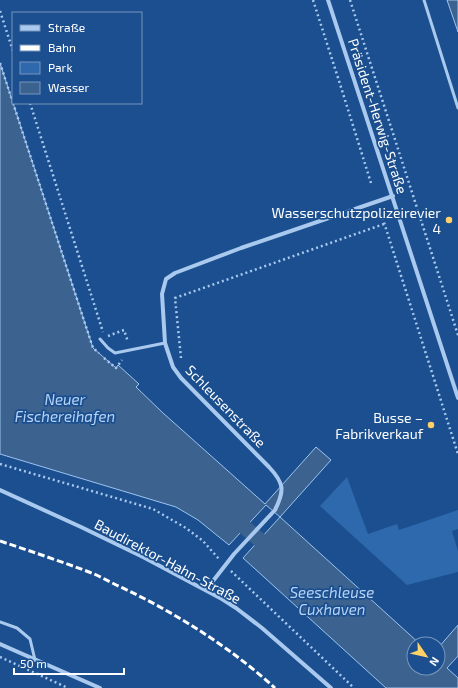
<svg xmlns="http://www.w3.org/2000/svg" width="458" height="688" viewBox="0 0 458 688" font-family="'Exo 2',sans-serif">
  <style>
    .green { fill: #2e69ad }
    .water { fill: #3c6290; stroke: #9cc4f0 }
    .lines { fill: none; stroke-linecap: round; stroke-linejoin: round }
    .canal { stroke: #3c6290; stroke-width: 15 }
    .path { stroke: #a9c9ee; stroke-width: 2.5; stroke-dasharray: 2 3; stroke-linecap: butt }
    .service { stroke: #a9c9ee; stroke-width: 3 }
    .minor { stroke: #a9c9ee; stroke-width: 4 }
    .rail { stroke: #fff; stroke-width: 3; stroke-dasharray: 7 3; stroke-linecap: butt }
    .poi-dot { fill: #ffd166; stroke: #1b4f8f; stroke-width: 1.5 }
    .labels { text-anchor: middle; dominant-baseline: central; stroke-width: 3.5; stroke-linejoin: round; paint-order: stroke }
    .street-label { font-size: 14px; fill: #fff; stroke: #1b4f8f }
    .poi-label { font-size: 14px; fill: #fff; stroke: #1b4f8f; text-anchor: end }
    .water-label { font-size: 15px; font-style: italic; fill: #b5d3f5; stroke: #1b4f8f }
  </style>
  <rect width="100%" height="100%" fill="#1b4f8f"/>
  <!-- green -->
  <path class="green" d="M347,477L368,534L397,524L399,530L458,510V529L452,531L458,551V572L407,585L320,506Z"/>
  <!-- water -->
  <path class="water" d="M447,0H458V32Z
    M0,63L93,348L116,368L118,365L139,384L136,387L163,413L265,504L316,447L331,460L280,517L420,644H414V668H438V648L458,625V656L447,668L458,678V688H386L243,558L280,517L266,505L229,545L198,520L176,507L0,454Z"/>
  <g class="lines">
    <!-- canal -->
    <path class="canal" d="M229,514L275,553"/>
    <!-- path -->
    <path class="path" d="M313,0L340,84L371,183
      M350,0L458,335
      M0,11L13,51
      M0,63L13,103
      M13,103L93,348L99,353
      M30,103L103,332
      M381,213L458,454
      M108,336L124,330L128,342
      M104,358L116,368L122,360
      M181,358L175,298L384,224
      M0,464L153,509L186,528L203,541L219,559
      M231,571L354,688
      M0,657L68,688"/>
    <!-- service -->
    <path class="service" d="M424,0L458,108
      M100,339L108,348L115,353L165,343
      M0,622L17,628L30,639L35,660"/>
    <!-- minor -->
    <path class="minor" d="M328,0L458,398
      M0,490L81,527L143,557L222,599L236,608L262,628L331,688
      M206,590L234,554L275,510C285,490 284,483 269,467L181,378L173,367L165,343L162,294L166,279L175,273L241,248L393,196
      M0,644L100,688"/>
    <!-- rail -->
    <path class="rail" d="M0,541C30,551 60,561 89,572C102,577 113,584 125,589C179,615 231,648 275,688"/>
  </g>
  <!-- markers -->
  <g class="poi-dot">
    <circle cx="449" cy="220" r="4"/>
    <circle cx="431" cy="425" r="4"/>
  </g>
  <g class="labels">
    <!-- street labels -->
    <g class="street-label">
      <text transform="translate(378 116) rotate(72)">Präsident-Herwig-Straße</text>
      <text transform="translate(226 406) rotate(46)">Schleusenstraße</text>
      <text transform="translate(168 561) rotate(28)">Baudirektor-Hahn-Straße</text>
    </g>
    <!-- poi labels -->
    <g class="poi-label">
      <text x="441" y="212">Wasserschutzpolizeirevier<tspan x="441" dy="16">4</tspan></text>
      <text x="423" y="417">Busse –<tspan x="423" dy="16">Fabrikverkauf</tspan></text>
    </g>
    <!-- water labels -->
    <g class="water-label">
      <text x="65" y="399">Neuer<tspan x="65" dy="17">Fischereihafen</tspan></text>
      <text x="332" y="592">Seeschleuse<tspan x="332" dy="17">Cuxhaven</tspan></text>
    </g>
  </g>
  <!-- legend -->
  <rect x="12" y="12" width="130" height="92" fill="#1b4f8f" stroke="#7695bc"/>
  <rect x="20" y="25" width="20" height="6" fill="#a9c9ee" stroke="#7695bc"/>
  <text x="48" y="32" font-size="12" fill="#ffffff">Straße</text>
  <rect x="20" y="45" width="20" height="6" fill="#ffffff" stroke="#7695bc"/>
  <text x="48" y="52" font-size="12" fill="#ffffff">Bahn</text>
  <rect x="20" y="62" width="20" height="12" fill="#2e69ad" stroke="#7695bc"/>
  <text x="48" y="72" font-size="12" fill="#ffffff">Park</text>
  <rect x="20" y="82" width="20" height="12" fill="#3c6290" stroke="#7695bc"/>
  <text x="48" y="92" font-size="12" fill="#ffffff">Wasser</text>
  <!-- north arrow -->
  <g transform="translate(426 656) rotate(124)"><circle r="19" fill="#1b4f8f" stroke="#7695bc"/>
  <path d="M0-3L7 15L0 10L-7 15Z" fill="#ffd166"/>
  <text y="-6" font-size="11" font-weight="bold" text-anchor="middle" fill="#ffffff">N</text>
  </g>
  <!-- scale -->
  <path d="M14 668v6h110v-6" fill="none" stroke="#ffffff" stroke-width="2"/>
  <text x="20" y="668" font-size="12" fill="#ffffff" stroke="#1b4f8f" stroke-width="3" paint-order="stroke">50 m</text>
</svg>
